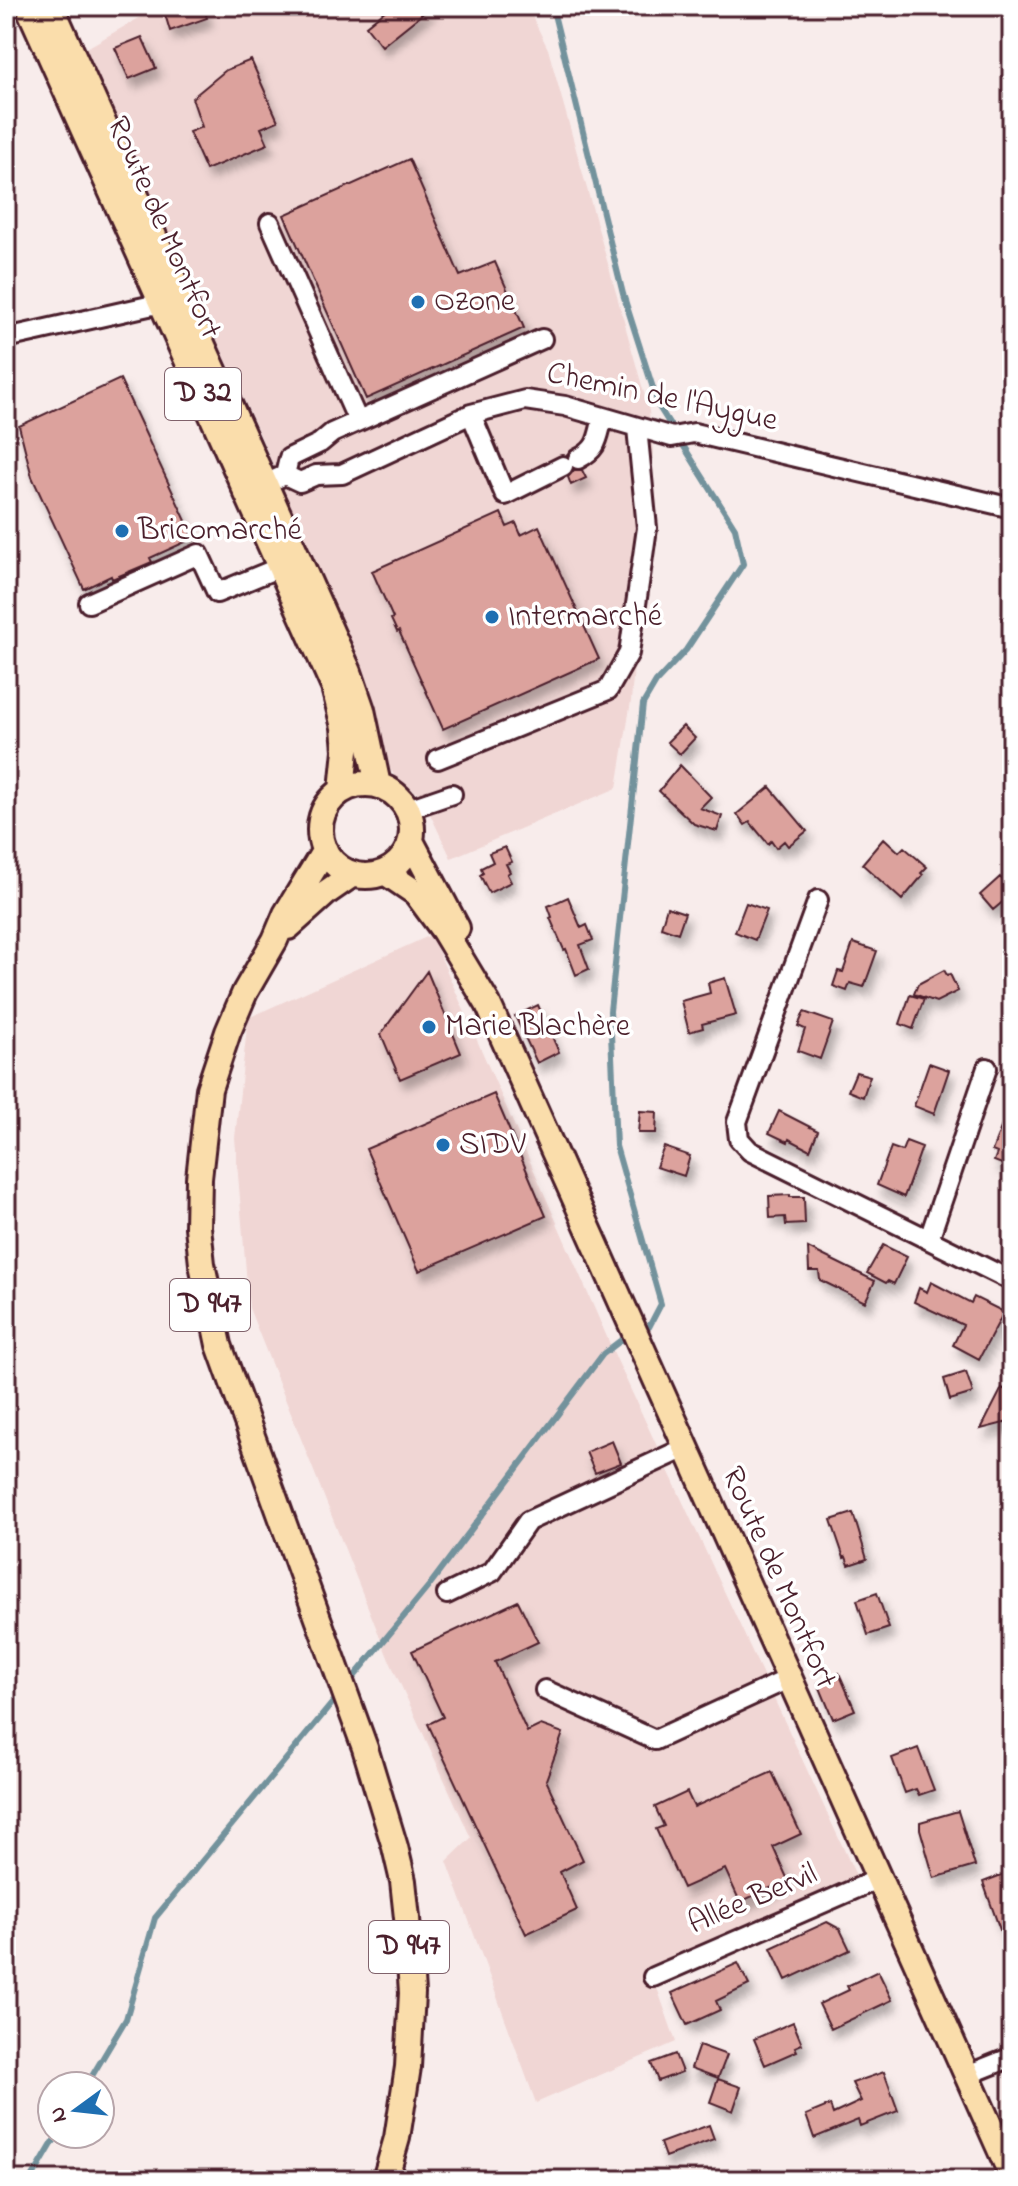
<svg xmlns="http://www.w3.org/2000/svg" width="1018" height="2186" viewBox="0 0 1018 2186" font-family="'Indie Flower',sans-serif">
  <style>
    .built { fill: #f0d6d4 }
    .lines { fill: none; stroke-linecap: round; stroke-linejoin: round }
    .stream { stroke: #73929c; stroke-width: 6 }
    .building { fill: #dca29d; stroke: #4a1f2b; stroke-width: 2; filter: url(#shadow) }
    .minor-casing { stroke: #4a1f2b; stroke-width: 24 }
    .major-casing { stroke: #4a1f2b; stroke-width: 30 }
    .minor { stroke: #fff; stroke-width: 18 }
    .major { stroke: #faddab; stroke-width: 24 }
    .poi-dot { fill: #1f6fb2; stroke: #fff; stroke-width: 3 }
    .labels { text-anchor: middle; dominant-baseline: central; stroke-width: 7; stroke-linejoin: round; paint-order: stroke }
    .shield { fill: #fff; stroke: #80626b; stroke-width: 2 }
    .shield-label { font-size: 30px; font-weight: bold; fill: #4a1f2b }
    .street-label { font-size: 32px; fill: #4a1f2b; stroke: #fff }
    .poi-label { font-size: 32px; fill: #4a1f2b; stroke: #fff; text-anchor: start }
  </style>
  <defs>
    <filter id="shadow"><feDropShadow dx="5" dy="9" stdDeviation="4" flood-color="#0004"/></filter>
  </defs>
  <rect width="100%" height="100%" fill="#f8eceb"/>
  <filter id="ink" filterUnits="userSpaceOnUse"><feTurbulence type="fractalNoise" baseFrequency=".0125" numOctaves="2"/><feDisplacementMap in="SourceGraphic" scale="16" xChannelSelector="R" yChannelSelector="G"/><feConvolveMatrix kernelMatrix="1 2 1 2 8 2 1 2 1" color-interpolation-filters="sRGB"/></filter>
  <g filter="url(#ink)">
    <!-- built -->
    <path class="built" d="M160,6H527L548,49L649,411L653,450L631,701L617,788L451,858L421,795L399,782L385,762L369,693L266,448L85,49Z
      M431,935L617,1360L866,1897L656,1985L676,2042L536,2103L447,1861L471,1838L387,1655L249,1308L235,1138L248,1018Z"/>
    <g class="lines">
      <!-- stream -->
      <path class="stream" d="M552,6L623,294L659,407L735,528L743,564L686,650L656,682L643,704L610,1011L616,1146L661,1304L649,1327L640,1331
        M349,1683L428,1587L603,1354L620,1341L630,1336
        M86,2086L126,2019L155,1918L339,1695
        M31,2180L58,2134"/>
    </g>
    <!-- building -->
    <path class="building" d="M187,6H203L207,18L170,31L165,14Z
      M391,6H432L382,46L366,26Z
      M142,37L156,68L129,79L115,48Z
      M251,60L278,121L261,128L268,144L206,170L189,132L202,127L192,98L226,70Z
      M409,159L460,276L495,262L524,328L366,399L284,215Z
      M120,379L194,538L150,558L152,562L112,579L111,576L84,589L32,477L19,426Z
      M574,470H582L586,478L571,485L568,477Z
      M501,513L507,527L516,523L521,535L539,526L599,659L443,729L399,631L397,632L391,619L393,618L372,571Z
      M683,726L695,738L680,754L667,742Z
      M680,765L711,797L700,808L722,816L717,831L694,824L659,791Z
      M770,787L807,831L788,846L784,841L776,848L771,841L768,844L750,822L745,825L737,814Z
      M884,838L899,852L904,847L927,867L921,873L923,875L902,900L862,864Z
      M505,847L512,862L506,864L510,872L507,874L511,882L489,893L480,875L483,873L481,868L493,862L489,853Z
      M1000,877L1012,890V894L993,910L980,895Z
      M568,897L581,928L587,925L593,940L580,945L589,969L576,975L566,949L564,950L550,918L552,917L548,906Z
      M746,903L767,910L755,940L735,932Z
      M667,907L685,913L678,933L661,927Z
      M853,943L877,951L864,987L850,983L847,991L833,986L838,971L843,972Z
      M944,970L947,975L950,974L958,991L936,1002L914,994L918,984Z
      M427,971L461,1053L400,1079L381,1034Z
      M725,978L736,1015L702,1024L703,1028L689,1032L681,1001L710,993L708,983Z
      M910,995L924,999L913,1029L900,1024Z
      M538,1005L559,1052L537,1063L515,1016Z
      M804,1012L833,1022L820,1059L798,1051L805,1029L798,1026Z
      M929,1063L949,1070L934,1114L914,1106Z
      M856,1072L870,1076L863,1097L848,1091Z
      M494,1094L546,1216L419,1271L366,1149Z
      M1011,1102H1012V1168L994,1161L997,1153L992,1151Z
      M640,1111L657,1112L656,1133H638Z
      M779,1111L818,1131L810,1150L789,1139L788,1142L769,1133Z
      M906,1141L922,1147L904,1197L877,1185L891,1147L902,1151Z
      M664,1147L690,1156L684,1176L656,1167Z
      M790,1195V1197H804L805,1224L786,1225L785,1217L770,1218L769,1196Z
      M883,1245L907,1257L894,1284L888,1281L886,1283L867,1273Z
      M808,1248L875,1281L865,1302L820,1280L819,1271H809Z
      M931,1282L971,1303L974,1297L1004,1312L979,1359L953,1345L963,1325L914,1302L919,1288L927,1292Z
      M966,1372L973,1393L950,1400L944,1379Z
      M1002,1388L1012,1393V1421L981,1429Z
      M612,1441L621,1463L595,1473L586,1452Z
      M853,1513L867,1559L849,1565L846,1557L844,1558L831,1520Z
      M877,1593L889,1628L868,1635L857,1600Z
      M518,1601L538,1642L495,1662L527,1732L541,1725L563,1733L546,1780L583,1860L560,1872L577,1910L526,1934L428,1724L443,1717L412,1651Z
      M839,1673L855,1710L833,1719L818,1683Z
      M918,1748L934,1790L919,1795L916,1789L905,1793L892,1758Z
      M772,1772L801,1834L773,1847L788,1880L740,1902L725,1869L683,1888L656,1829L664,1826L655,1807L687,1792L694,1807Z
      M958,1811L975,1866L934,1878L920,1829V1822Z
      M1004,1874L1012,1895V1958H1010L983,1882Z
      M827,1922L840,1929L850,1950L786,1980L771,1948Z
      M738,1963L749,1985L716,2001L720,2010L687,2025L672,1993Z
      M878,1971L892,2000L831,2029L819,2004L849,1990L847,1986Z
      M793,2022L802,2044L795,2047L797,2051L765,2065L754,2039Z
      M699,2045L727,2055L718,2078L691,2068Z
      M675,2054L682,2072L658,2081L651,2063Z
      M884,2072L898,2111L860,2126L858,2120L814,2138L806,2115L830,2105L833,2114L861,2101L852,2083Z
      M718,2079L741,2087L733,2111L710,2102Z
      M709,2125L714,2139L665,2157L660,2143Z"/>
    <g class="lines">
      <!-- minor casing -->
      <g class="minor-casing">
        <path id="minor" d="M270,223L358,421
          M6,338L162,303
          M471,414L505,495L563,466
          M578,459C599,448 597,439 603,418
          M285,475L289,458L320,443L332,433L542,339
          M265,484L285,475L300,482L316,475L342,474L471,414L525,400L565,406L672,437L694,433L1012,508
          M89,603L199,554L217,593L280,567
          M438,759L608,690L629,653L647,528L637,428
          M408,809L452,794
          M818,900L737,1122L739,1139L750,1151L1012,1281
          M929,1239L987,1068
          M447,1594L492,1572L528,1521L685,1448
          M545,1690L655,1740L788,1679
          M653,1977L878,1879
          M967,2075L1012,2057"/>
      </g>
      <!-- major casing -->
      <g class="major-casing">
        <path id="major" d="M28,6L334,687L344,727L346,750L342,790
          M51,6L349,672L362,710L378,785
          M320 830a46 46 0 1 1 92 0a46 46 0 1 1-92 0Z
          M411,841L457,928
          M325,850L286,914L275,940L245,992L228,1032L209,1089L199,1178L198,1227L202,1264L219,1345L365,1748L395,1847L403,1881L407,1918L412,1993L408,2067L397,2138L385,2180
          M385,872L416,893L444,931L488,1004L1012,2176
          M288,927L327,892L353,874"/>
      </g>
      <!-- minor -->
      <use href="#minor" class="minor"/>
      <!-- major -->
      <use href="#major" class="major"/>
    </g>
  </g>
  <!-- markers -->
  <g class="poi-dot">
    <circle cx="418" cy="302" r="8"/>
    <circle cx="122" cy="531" r="8"/>
    <circle cx="492" cy="617" r="8"/>
    <circle cx="429" cy="1027" r="8"/>
    <circle cx="443" cy="1145" r="8"/>
  </g>
  <g class="labels">
    <!-- shield labels -->
    <g class="shield">
      <rect x="165" y="368" width="76" height="52" rx="6"/>
      <rect x="170" y="1279" width="80" height="52" rx="6"/>
      <rect x="369" y="1921" width="80" height="52" rx="6"/>
    </g>
    <g class="shield-label">
      <text x="203" y="394">D 32</text>
      <text x="210" y="1305">D 947</text>
      <text x="409" y="1947">D 947</text>
    </g>
    <!-- street labels -->
    <g class="street-label">
      <text transform="translate(163 228) rotate(66)">Route de Montfort</text>
      <text transform="translate(662 398) rotate(12)">Chemin de l'Aygue</text>
      <text transform="translate(778 1578) rotate(66)">Route de Montfort</text>
      <text transform="translate(753 1900) rotate(-23)">Allée Bervil</text>
    </g>
    <!-- poi labels -->
    <g class="poi-label">
      <text x="434" y="302">Ozone</text>
      <text x="138" y="531">Bricomarché</text>
      <text x="508" y="617">Intermarché</text>
      <text x="445" y="1027">Marie Blachère</text>
      <text x="459" y="1145">SIDV</text>
    </g>
  </g>
  <!-- margin -->
  <rect width="1018" height="2186" fill="none" stroke="#fff" stroke-width="32"/>
  <rect x="16" y="16" width="986" height="2154" fill="none" stroke="#4a1f2b" stroke-width="3" filter="url(#ink)"/>
  <!-- north arrow -->
  <g transform="translate(76 2110) rotate(255)"><circle r="38" fill="#ffffff" stroke="#b7a5aa" stroke-width="2"/>
  <path d="M0-6L14 30L0 20L-14 30Z" fill="#1f6fb2"/>
  <text y="-12" font-size="22" font-weight="bold" text-anchor="middle" fill="#4a1f2b">N</text>
  </g>
</svg>
